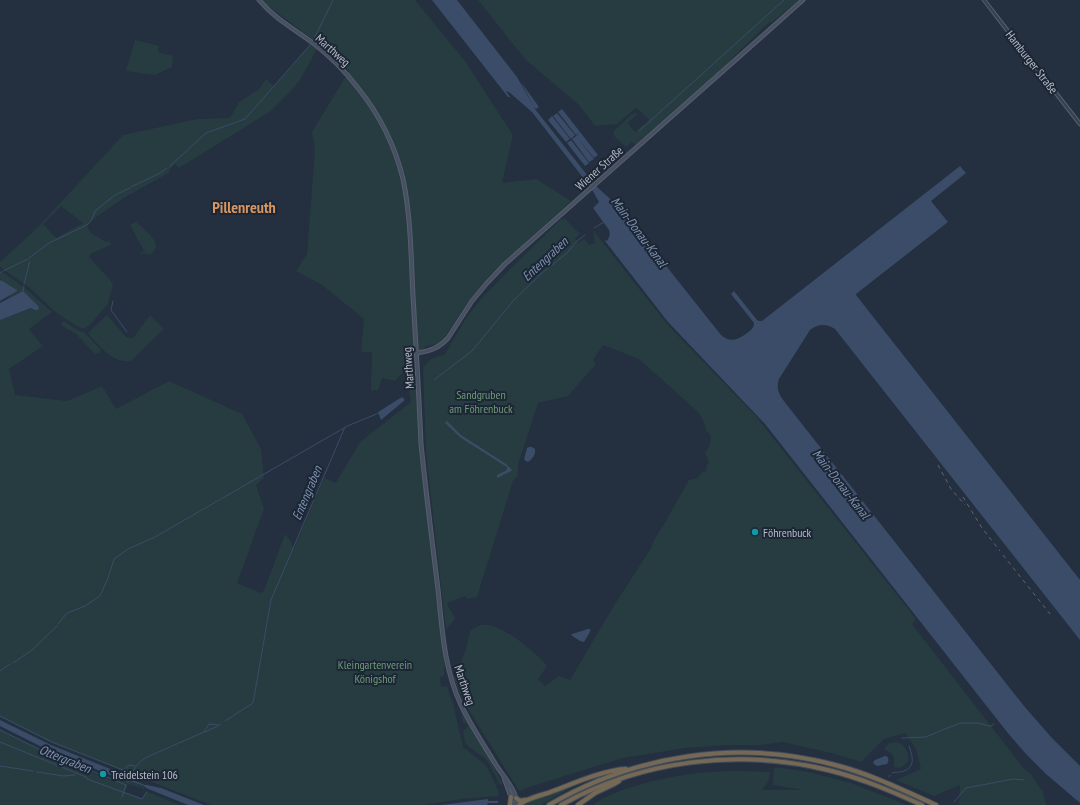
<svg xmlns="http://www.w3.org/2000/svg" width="1080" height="805" viewBox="0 0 1080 805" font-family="'PT Sans Narrow',sans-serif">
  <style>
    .green { fill: #263c40; fill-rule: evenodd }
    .water { fill: #3a4c68 }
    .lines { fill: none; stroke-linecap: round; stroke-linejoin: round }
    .stream { stroke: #3a4c68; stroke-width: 1 }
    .tertiary-casing { stroke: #565f6c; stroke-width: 4.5 }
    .secondary-casing { stroke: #565f6c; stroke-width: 5 }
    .motorway-casing { stroke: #434c59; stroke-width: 6 }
    .tertiary { stroke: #38414f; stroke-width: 2.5 }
    .secondary { stroke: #465062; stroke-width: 3 }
    .motorway { stroke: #756955; stroke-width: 4 }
    .rail { stroke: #5a6576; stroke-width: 1; stroke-dasharray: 4 4; stroke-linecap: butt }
    .culture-dot { fill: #0f9aa8; stroke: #1d2634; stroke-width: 1.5 }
    .labels { text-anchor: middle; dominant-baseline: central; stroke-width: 4; stroke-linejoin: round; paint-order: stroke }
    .street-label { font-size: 12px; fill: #b5bcc9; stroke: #1d2634 }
    .park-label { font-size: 12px; fill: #6c9a77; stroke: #1d2634 }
    .poi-label { font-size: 12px; fill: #b5bcc9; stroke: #1d2634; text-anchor: start }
    .water-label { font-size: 13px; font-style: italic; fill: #7c92b1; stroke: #1d2634 }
    .district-label { font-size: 16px; font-weight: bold; fill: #d59664; stroke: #1d2634 }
  </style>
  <rect width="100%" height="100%" fill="#242f3f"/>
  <!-- green -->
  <path class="green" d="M262,0H415L465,61L513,135L502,183L536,179L571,201L490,275L469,301L445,337L437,344L426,346L395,381L382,378L378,390H371L372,352H361L364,319L322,285L296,271L307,254L315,149L312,132L349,71L337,56L338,53L332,49L330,52L267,5Z
    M478,0H799L772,22H770C756,34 745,47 731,59L730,62L635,145L632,142L626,147L614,136V131L630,116L636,112L637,114L628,123L631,128L635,132L649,120L641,112L636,108L617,124L595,126L579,105L525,59Z
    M135,40L159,46L158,52L173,56L172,67L155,75L126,71Z
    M310,45L317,49L300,80L292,90L271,111L179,168L175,164L169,170L170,172L124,198L91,221L87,226L91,233L106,242L109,241L111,245L92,253L89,257L110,280L113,285L108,304L89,326L85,328H81L75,325L54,311L31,289L0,267V262L38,227L123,135L197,119L230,118L239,102L259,89L266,79L274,86ZM61,206L83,223L56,238L43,224Z
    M564,218L580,234L575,238L578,243L584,239L588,243V245L595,243L593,230L668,325L755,415L916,619L912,624L1025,770L1030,773L1043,792L1045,802L1047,805H959L960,785L934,796L896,780L921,769L916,749L905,733L884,739L861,762L831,753L783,742L761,745H730L685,748L623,758L529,787L519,791L462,699L454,678L466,649L470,631C473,629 478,626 481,625C499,621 537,653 547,666L538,679L545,686L559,676L570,680L615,604L651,548L655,538L664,524L689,480L698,478L702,472L706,471L707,464L709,463L708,459L705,453C708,448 713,441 710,435C707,430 708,435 706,430C704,422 703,419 698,412L639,359L603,345L593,360L596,364L568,396L538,403L518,465V475L513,481L477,597L467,599L465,596L447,603C449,609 453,613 455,619L446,630L426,453L423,367L431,359L445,354L466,318L482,298L504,275L561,219L562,220Z
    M136,222C141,226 158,240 156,247C155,250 152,253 150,255L145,253L139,255V254L144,251L130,225Z
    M0,270L25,288L52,312L29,329L43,346L9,369L15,395L67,401L102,386L116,409L169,381L242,414L261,449L264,478L256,485L264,509L237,583L261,593L264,591L285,534L290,540L294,549L324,478L336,483L360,442L411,402L407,379L415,371L419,439L437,598L445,661L444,676L440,677L441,687L447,686L453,703L463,747L482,762L487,767L499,792L498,796L462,799L424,805H211L52,743L0,717V320L32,308L23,291L9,298L8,295L17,291V290L1,280L0,278Z
    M107,315L127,338H133L150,315L164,329L131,361C113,364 98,345 88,333Z
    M64,321L79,331L84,332L101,350L99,353L95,354L76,334L62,326L61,324Z
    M460,707H461L503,784L500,785L487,760L469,747L465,742L463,731L468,726L466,723H463Z
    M0,729L31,745L70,762L71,764L115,782L117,778L128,782L130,781L144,787V789L128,784L125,792L142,798L146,791L179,805H0Z
    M895,742C905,742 910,754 908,762L900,768L894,767V757L890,752L885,750V748L889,743Z
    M774,767L809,772L851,783L907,805H593C606,795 622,790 638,785C684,772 722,769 770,772C769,781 768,783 762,790H803L773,785Z
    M574,786L541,805H524L531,801Z"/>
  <!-- water -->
  <path class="water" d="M432,0H457L517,77L533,105L521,82L539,107L536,109L534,107L535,109L595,185L621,209L721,335C730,343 738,340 747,333C751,330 754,328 754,323L731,294L734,291L757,320L759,321H762L960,166L966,173L931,201L948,222L856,294V295L1080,580V640L835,329C826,323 818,324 810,330L779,379C775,390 781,397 787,405L1024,706L1051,737L1080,766V803L1046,774L1026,754L1007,732L765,424L668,322L605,241L606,240L607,241C610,237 610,234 609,230L593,208L599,202L591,188L532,112L509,92L506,91L510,97H508Z
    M562,109L580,132L576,135L558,112Z
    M557,113L575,135L571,139L553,116Z
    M552,116L570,139L566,142L548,120Z
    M580,132L598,155L594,158L576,136Z
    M576,136L594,159L589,162L572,139Z
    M571,140L589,163L585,166L567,143Z
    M1,280L17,290V291L0,301V281Z
    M23,291L39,307L38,310H35L31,308L0,320V303Z
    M402,397L405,400L381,420L378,412Z
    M447,421L461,435L506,464L512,470L511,471L497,478V475L507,470V467L461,438L445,423Z
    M529,447H532L535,449C536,454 532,460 528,462L526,461L524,459L527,448Z
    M588,629H590V632L584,642L580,641L571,635L572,634Z
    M0,720L51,745L130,777V779L145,785H147L161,788L204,805H188L146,788L144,786L130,781L128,782L48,750L0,726Z
    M885,756C888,756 889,759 888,762L887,764L877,766L874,764L873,762L875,760Z
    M488,799V801H498V803H488L487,805H441Z"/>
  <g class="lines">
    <!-- stream -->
    <path class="stream" d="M314,39L333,0
      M639,131L784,0
      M170,166L206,133L245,119L311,44
      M131,187L160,173L167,168
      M594,228L604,222
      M29,258L49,243L87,225L91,221L95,211L115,195L130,188
      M3,271L28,259
      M0,273L1,272
      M24,284L30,261
      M23,291L24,286
      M113,301L111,310L127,332
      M434,380L472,351L513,301L542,273L567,253L577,241L585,235
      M58,624L67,613L85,606L100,596L108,578L114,559L128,549L155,537L344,428
      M13,663L32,650L57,626
      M0,671L10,664
      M0,716L52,742L123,770L129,765L135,766
      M225,721L253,703L271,600L345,427L379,413
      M0,730L47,753L126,785
      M205,732L218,726
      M902,738L926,737L942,730L961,723H978L989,726H991L994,724
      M0,742L86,777L87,779L142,799L147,792
      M48,758L64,766V767
      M0,766L33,771
      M37,772L64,776L75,775
      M892,773C895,772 898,772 901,772C916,768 913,757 909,746
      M131,775C135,767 139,762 147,757L204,732L209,724L219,725L221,724
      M889,777L890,775
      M122,797L126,785
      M954,802L966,788L1013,779L1024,780"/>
    <!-- tertiary casing -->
    <g class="tertiary-casing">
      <path id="tertiary" d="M984,0L1027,56L1080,124"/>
    </g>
    <!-- secondary casing -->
    <g class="secondary-casing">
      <path id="secondary" d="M259,0C274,18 294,29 313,43C330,56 345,71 358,88C379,114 395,146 403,179C411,217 411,258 413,296C416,346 419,395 421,444C426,493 432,541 438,589C442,628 444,669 461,705C471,726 484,745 496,765C503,776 517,791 517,805
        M417,353C430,351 439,348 448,338L472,301L487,283L505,264L803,0
        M504,778L514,805"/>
    </g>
    <!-- motorway casing -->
    <g class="motorway-casing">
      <path id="motorway" d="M516,798L520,801L525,800
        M510,805L511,797
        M519,805C527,798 539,796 548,793C570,785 603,770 626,769
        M549,805C635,755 738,739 835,765C870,774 903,790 936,805
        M561,805C642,760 739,748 828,770C861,778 891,791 922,805
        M578,805L595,793L614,784L619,781"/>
    </g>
    <!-- tertiary -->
    <use href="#tertiary" class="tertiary"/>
    <!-- secondary -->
    <use href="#secondary" class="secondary"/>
    <!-- motorway -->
    <use href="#motorway" class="motorway"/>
    <!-- rail -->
    <path class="rail" d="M938,465L951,489L965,505
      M963,497L982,528L1000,551
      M1003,555L1050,614"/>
  </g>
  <!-- markers -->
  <g class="culture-dot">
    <circle cx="755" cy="532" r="4"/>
    <circle cx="103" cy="774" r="4"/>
  </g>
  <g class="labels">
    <!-- street labels -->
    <g class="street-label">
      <text transform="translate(333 50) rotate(42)">Marthweg</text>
      <text transform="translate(1032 62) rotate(52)">Hamburger Straße</text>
      <text transform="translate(599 168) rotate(-42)">Wiener Straße</text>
      <text transform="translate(408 368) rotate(-94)">Marthweg</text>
      <text transform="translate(465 685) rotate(71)">Marthweg</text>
    </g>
    <!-- park labels -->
    <g class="park-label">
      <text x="481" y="394">Sandgruben<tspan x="481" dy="14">am Föhrenbuck</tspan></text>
      <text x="375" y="664">Kleingartenverein<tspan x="375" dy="14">Königshof</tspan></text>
    </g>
    <!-- poi labels -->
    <g class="poi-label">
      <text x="763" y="532">Föhrenbuck</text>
      <text x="111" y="774">Treidelstein 106</text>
    </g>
    <!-- water labels -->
    <g class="water-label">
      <text transform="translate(639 232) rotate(53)">Main-Donau-Kanal</text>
      <text transform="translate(545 259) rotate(-43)">Entengraben</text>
      <text transform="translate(841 484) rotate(52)">Main-Donau-Kanal</text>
      <text transform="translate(307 493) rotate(-67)">Entengraben</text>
      <text transform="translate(65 759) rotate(22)">Ottergraben</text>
    </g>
    <!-- district labels -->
    <g class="district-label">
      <text x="244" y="207">Pillenreuth</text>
    </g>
  </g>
</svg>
